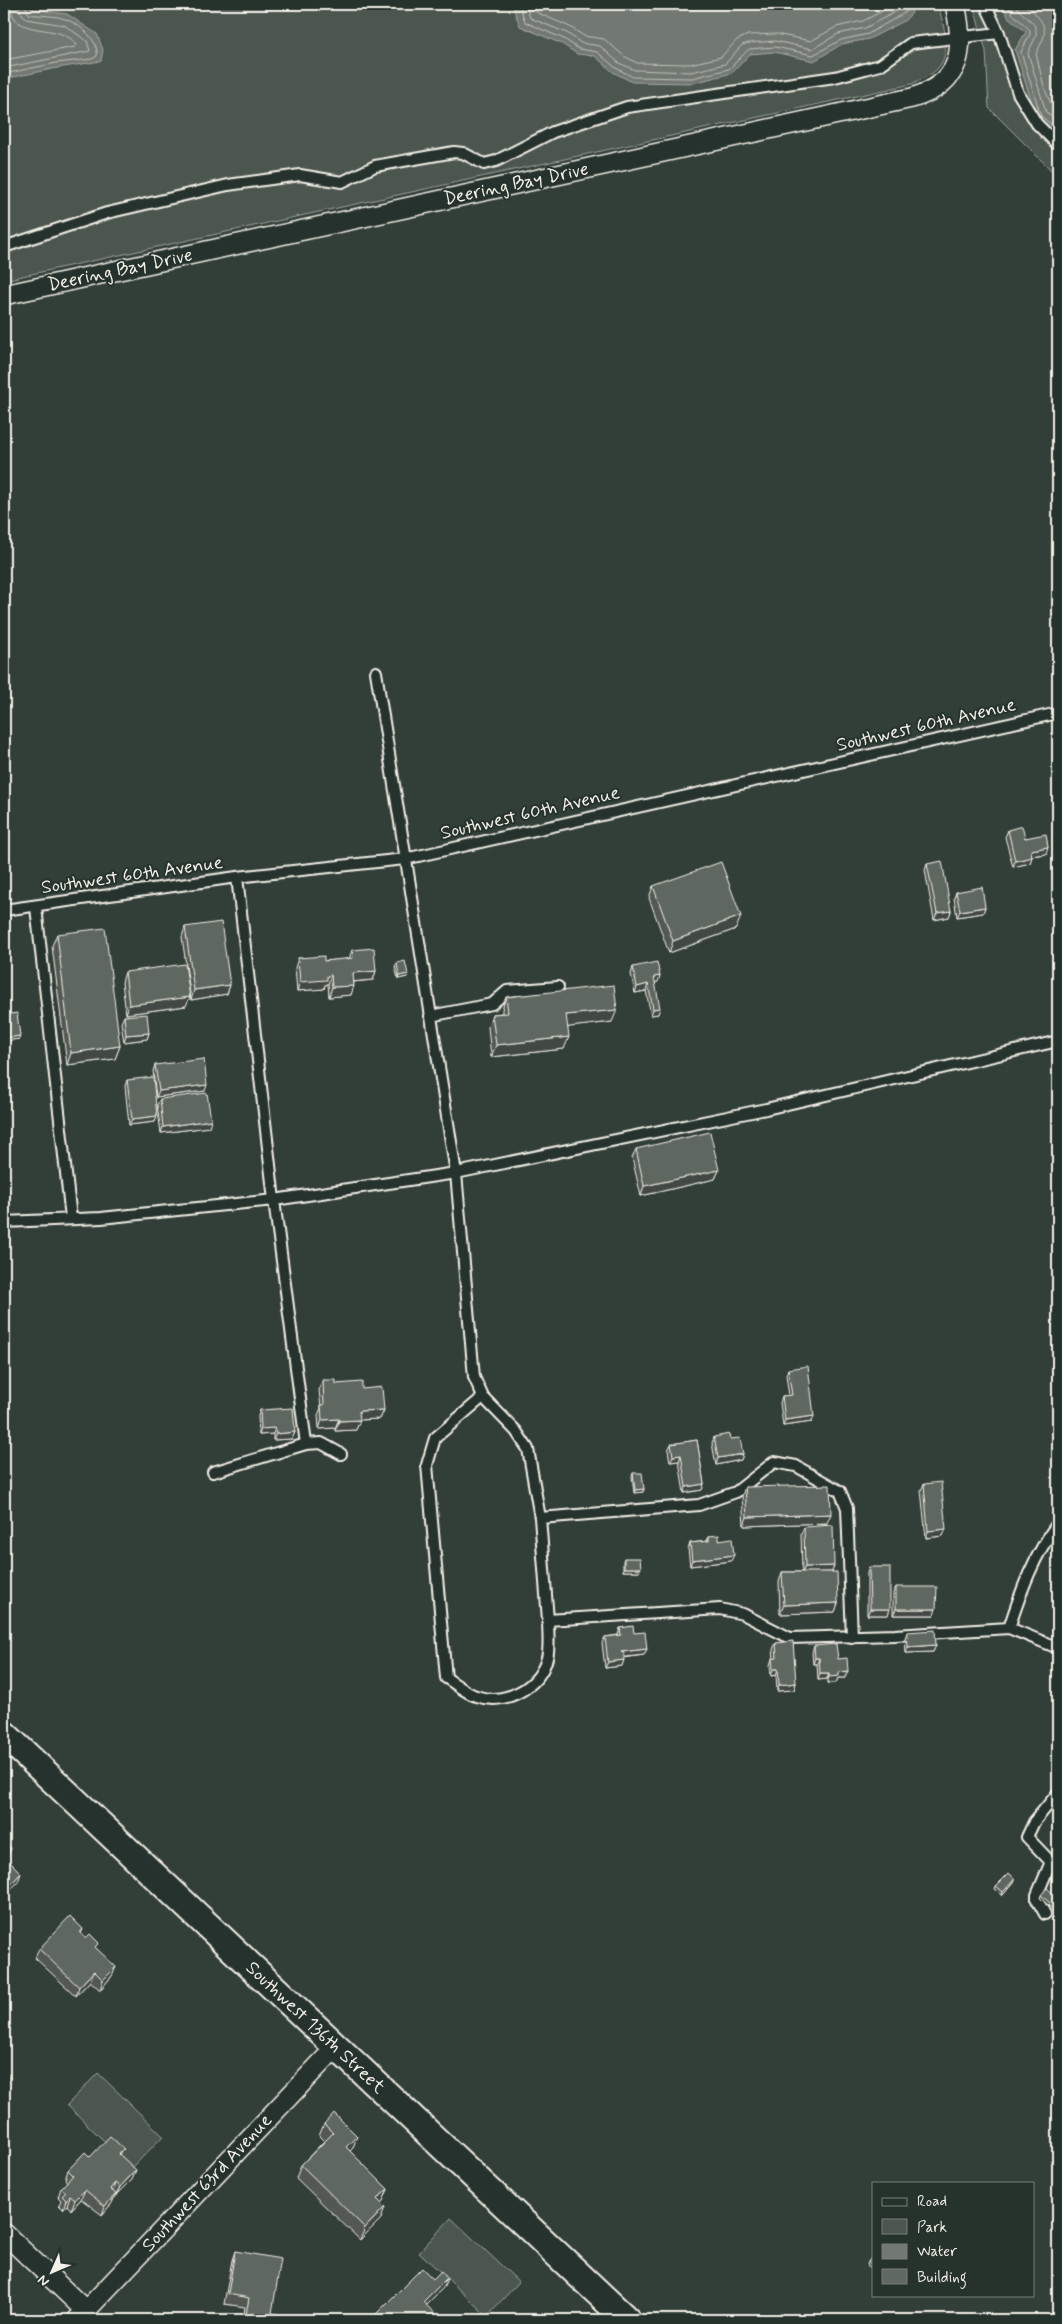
<svg xmlns="http://www.w3.org/2000/svg" width="1062" height="2324" viewBox="0 0 1062 2324" font-family="Mynerve,sans-serif">
  <style>
    .green { fill: #4c564f; stroke: #a0a49c }
    .water { fill: #727972; stroke: #a6a9a1 }
    .lines { fill: none; stroke-linecap: round; stroke-linejoin: round }
    .shore { stroke: #c0c1b9; stroke-width: 1 }
    .service-casing { stroke: #f4f1e8; stroke-width: 14 }
    .minor-casing { stroke: #f4f1e8; stroke-width: 22 }
    .secondary-casing { stroke: #f4f1e8; stroke-width: 30 }
    .service { stroke: #26332d; stroke-width: 10 }
    .minor { stroke: #26332d; stroke-width: 19 }
    .secondary { stroke: #26332d; stroke-width: 26 }
    .wall { fill: #525953; stroke: #f4f1e8 }
    .shaded-wall { fill: #424944; stroke: #f4f1e8 }
    .building { fill: #5f6861; stroke: #f4f1e8 }
    .labels { text-anchor: middle; dominant-baseline: central; stroke-width: 4; stroke-linejoin: round; paint-order: stroke }
    .street-label { font-size: 19px; fill: #f4f1e8; stroke: #26332d }
  </style>
  <rect width="100%" height="100%" fill="#323e38"/>
  <filter id="ink" filterUnits="userSpaceOnUse"><feTurbulence type="fractalNoise" baseFrequency=".02" numOctaves="2"/><feDisplacementMap in="SourceGraphic" scale="10" xChannelSelector="R" yChannelSelector="G"/><feConvolveMatrix kernelMatrix="1 2 1 2 8 2 1 2 1" color-interpolation-filters="sRGB"/></filter>
  <g filter="url(#ink)">
    <!-- green -->
    <path class="green" d="M4,4H938C943,25 954,53 936,70C930,76 919,80 912,84L4,280Z
      M973,4H1058V177L989,108L986,51Z
      M98,2073L163,2136L132,2168L67,2105Z
      M451,2218L519,2282L487,2316L419,2252Z"/>
    <!-- water -->
    <path class="water" d="M4,4H28L32,9L67,14L97,34L103,50L101,61L57,68L4,79Z
      M515,4H910L912,13L904,21L869,39L842,44L814,61L774,52L750,54L732,73L693,83L632,82L613,72L595,56L577,54L562,44L520,26L514,10Z
      M1003,4H1058V137L1037,119L1015,50L1026,32L1008,17Z"/>
    <g class="lines">
      <!-- shore -->
      <path class="shore" d="M519,4L525,22L564,39L579,49L597,52L616,68L633,77L692,78L729,69L749,49L775,47L813,55L841,40L868,34L906,12L905,4
        M526,4L530,18L567,33L581,43L600,46L619,63L635,70L691,72L725,64L742,45L749,43L775,41L812,49L838,34L865,28L897,11L899,4
        M533,4L536,12L570,27L584,36L604,39L624,56L637,63L690,64L721,57L737,40L748,35L776,34L811,41L836,27L863,21L890,7L891,4
        M1008,4L1012,13L1030,30V34L1021,52L1041,116L1058,130
        M1015,4C1018,13 1031,18 1036,28V36L1028,53L1046,112L1058,122
        M1023,4C1034,11 1049,24 1043,39C1041,44 1038,49 1036,54C1041,71 1044,100 1058,112
        M4,60L75,47L77,45C59,20 12,41 10,4
        M4,68L90,51L87,41L64,25L26,19L20,11L18,4
        M4,74L56,63L92,59L97,56C99,40 80,24 65,19C55,15 41,16 29,14L24,4"/>
      <!-- service casing -->
      <g class="service-casing">
        <path id="service" d="M985,4L999,33L1018,93L1037,124L1058,145
          M4,247L107,213L228,185L300,175L342,182L375,166L454,152L463,153L484,164L496,161L553,132L627,107L835,77L880,65L911,43L999,33
          M376,672L456,1173L474,1377L483,1397L516,1431L528,1449L540,1518L548,1620
          M36,907L71,1218
          M4,910L237,877L405,859L1058,713
          M430,1016L492,1004L507,991L558,987
          M4,1222L101,1218L274,1200L456,1173L766,1109L1058,1041
          M483,1397L435,1438L427,1465L446,1678C456,1684 466,1693 476,1696C505,1706 539,1688 547,1658C550,1647 548,1632 548,1620L720,1609L743,1614L790,1638L895,1635L1009,1628L1058,1648
          M306,1444L321,1443L341,1454
          M213,1472L306,1444L274,1200L237,877
          M540,1518L699,1505L736,1492L774,1462L796,1466L840,1491L847,1508L852,1637
          M1009,1628C1021,1591 1034,1555 1058,1523
          M1045,1914L1037,1900V1895L1050,1864L1049,1860L1027,1837L1034,1822L1058,1793"/>
      </g>
      <!-- minor casing -->
      <g class="minor-casing">
        <path id="minor" d="M4,295L912,98C963,83 965,49 955,4
          M4,2233L86,2311
          M77,2320L337,2046"/>
      </g>
      <!-- secondary casing -->
      <g class="secondary-casing">
        <g id="secondary">
          <path id="s1" d="M4,1734L627,2320"/>
        </g>
      </g>
      <!-- service -->
      <use href="#service" class="service"/>
      <!-- minor -->
      <use href="#minor" class="minor"/>
      <!-- secondary -->
      <use href="#secondary" class="secondary"/>
    </g>
    <!-- wall -->
    <path class="wall" d="M1008,830L1048,847L1046,854L1032,856L1030,863L1013,867L1005,837Z
      M927,864L951,911L949,917L934,920L925,870Z
      M653,886L736,929L669,953L649,898Z
      M956,892L985,907L983,913L957,917L954,898Z
      M185,927L230,985L227,994L191,1000L182,937Z
      M57,934L120,1046L115,1059L67,1065L52,946Z
      M352,950L376,971L373,980L354,982L351,995L329,997L328,984L325,985L324,989L297,991L295,968L298,958L324,961L349,959Z
      M397,963L407,977L398,979L395,966Z
      M633,967L658,982H655L658,1014L651,1015L646,991L635,993L631,974Z
      M125,972L186,1006L126,1014L122,982Z
      M506,997L612,1022L568,1027L564,1049L491,1057L488,1027L492,1014L502,1013V1009Z
      M4,1015L19,1039L5,1041L4,1034Z
      M124,1016L149,1033L147,1039L124,1042L121,1023Z
      M155,1065L205,1091L156,1097L153,1071Z
      M127,1080L157,1116L155,1122L129,1125L125,1086Z
      M160,1099L209,1127L161,1133L157,1105Z
      M636,1149L719,1170L715,1179L641,1196L632,1158Z
      M788,1369L812,1422L783,1426L780,1403L782,1396H789L786,1375Z
      M323,1380L362,1389L384,1410L380,1419L360,1420L356,1430L335,1431V1428L319,1429L318,1415L321,1408L319,1390Z
      M260,1410L295,1432L292,1439L273,1440V1434L259,1435L258,1416Z
      M714,1437L730,1439L743,1454L741,1460L716,1465L712,1443Z
      M697,1440L704,1484L702,1490L684,1493L679,1461L670,1462L668,1450L671,1444Z
      M633,1473L644,1489L643,1492L634,1493L632,1477Z
      M924,1484L943,1536L926,1538L921,1490Z
      M745,1487L827,1523L744,1526L742,1496Z
      M804,1527L832,1572L838,1603L835,1612L780,1614L779,1582L782,1572H802L801,1534Z
      M709,1536L719,1540L731,1561L690,1566L688,1549L690,1543L707,1541Z
      M624,1558L639,1571H623V1561Z
      M869,1567L888,1615H867V1573Z
      M896,1587L934,1615H893V1593Z
      M620,1628L634,1633L644,1655L624,1658L622,1666L605,1668L602,1643L605,1637L618,1635Z
      M907,1632L936,1645L933,1652L906,1653L905,1638Z
      M776,1643L796,1683L794,1690L777,1691L776,1675L771,1676L770,1665L772,1659H774L773,1649Z
      M814,1646L838,1659L845,1678H838L836,1683H827V1679L818,1680L817,1664H813L812,1653Z
      M1015,1879L1014,1882L1002,1896L995,1889L996,1886Z
      M1041,1895L1058,1898V1911L1057,1913L1040,1898Z
      M83,1929L81,1934L97,1949L112,1976L100,1990L90,1981L76,1996L35,1958L39,1949Z
      M324,2124L353,2148L350,2151L388,2189L383,2201L381,2203V2219L360,2240L296,2178L301,2165L324,2141L319,2136Z
      M121,2156L132,2180L116,2196L115,2195L112,2203L102,2215L81,2199L71,2210L67,2205L63,2209L59,2205L61,2200L58,2197L61,2188L67,2182L65,2179L68,2170L90,2157Z
      M235,2251L272,2313L277,2320H243L245,2307L224,2304L232,2260Z
      M873,2256V2270L867,2265L868,2262Z"/>
    <!-- shaded-wall -->
    <path class="shaded-wall" d="M1048,847L1046,854L1029,856L1031,850Z
      M1032,857L1030,863L1013,867L1015,861Z
      M985,907L983,913L957,917L960,911Z
      M951,911L949,917L934,920L937,913Z
      M741,916L736,929L669,953L673,941Z
      M376,971L373,980L350,982L353,973Z
      M408,974L407,977L398,979L399,976Z
      M331,975L328,984L325,985L324,989L297,991L300,982Z
      M660,976L658,982L652,983L654,977Z
      M648,984L646,991L635,993L637,987Z
      M230,985L227,994L191,1000L194,990Z
      M354,986L351,995L329,997L332,987Z
      M190,997L186,1006L126,1014L129,1005Z
      M660,1008L658,1014L651,1015L653,1009Z
      M617,1010L612,1022L562,1028L566,1015Z
      M149,1033L147,1039L124,1042L126,1035Z
      M20,1036L19,1039L5,1041L6,1038Z
      M569,1037L564,1049L491,1057L496,1045Z
      M120,1046L115,1059L67,1065L71,1053Z
      M207,1085L205,1091L156,1097L159,1091Z
      M157,1116L155,1122L129,1125L132,1119Z
      M211,1120L209,1127L161,1133L163,1127Z
      M719,1170L715,1179L641,1196L644,1186Z
      M384,1410L380,1419L356,1420L359,1411Z
      M814,1416L812,1422L783,1426L785,1420Z
      M339,1419L335,1428L319,1429L322,1420Z
      M360,1420L356,1430L335,1431L339,1421Z
      M275,1428L273,1434L259,1435L261,1429Z
      M295,1432L292,1439L273,1440L276,1434Z
      M743,1454L741,1460L716,1465L718,1458Z
      M681,1455L679,1461L670,1462L673,1456Z
      M704,1484L702,1490L684,1493L686,1487Z
      M644,1489L643,1492L634,1493L635,1490Z
      M831,1514L827,1523L744,1526L747,1517Z
      M946,1529L943,1536L926,1538L928,1531Z
      M734,1555L731,1561L690,1566L692,1560Z
      M834,1566L832,1572L802,1573L805,1567Z
      M624,1568H641L639,1571H623Z
      M838,1603L835,1612L780,1614L784,1605Z
      M870,1609H890L888,1615H867Z
      M896,1609H936L934,1615H893Z
      M936,1645L933,1652L906,1653L908,1647Z
      M647,1649L644,1655L618,1658L621,1652Z
      M815,1658H819L817,1664H813Z
      M624,1660L622,1666L605,1668L608,1662Z
      M773,1669H778L776,1675L771,1676Z
      M848,1671L845,1678H838L836,1683H827L829,1677L839,1672Z
      M820,1673H829L827,1679L818,1680Z
      M796,1683L794,1690L777,1691L779,1685Z
      M11,1848L8,1857L4,1862V1856Z
      M21,1873L18,1882L4,1897V1892Z
      M1015,1879L1014,1882L1002,1896L1003,1892Z
      M116,1967L112,1976L100,1990L103,1980Z
      M94,1971L90,1981L76,1996L79,1987Z
      M10,2076L6,2086L4,2088V2082Z
      M357,2136L353,2148L341,2160L346,2147Z
      M136,2170L132,2180L116,2196L120,2187Z
      M115,2183L112,2193L110,2189Z
      M388,2189L383,2201L373,2212L377,2199Z
      M85,2190L81,2199L71,2210L75,2200Z
      M116,2194L112,2203L102,2215L105,2206Z
      M70,2196L67,2205L63,2209L66,2200Z
      M385,2207L381,2219L360,2240L365,2228Z
      M447,2278L444,2287L420,2311L423,2302Z"/>
    <!-- building -->
    <path class="building" d="M1022,826L1025,838L1046,834L1048,847L1031,850L1032,857L1015,861L1008,830Z
      M942,861L951,911L937,913L927,864Z
      M721,862L741,916L673,941L653,886Z
      M982,887L985,907L960,911L956,892Z
      M221,922L230,985L194,990L185,927Z
      M105,928L120,1046L71,1053L57,934Z
      M374,948L376,971L353,973L354,986L332,987L331,975L327,976V980L300,982L298,958L324,956V961L353,958L352,950Z
      M405,961L408,974L399,976L397,963Z
      M657,962L660,976L654,977L660,1008L653,1009L648,984L637,987L633,967Z
      M185,964L190,997L129,1005L125,972Z
      M614,985L617,1010L566,1015L569,1037L496,1045L492,1014L508,1013L506,997Z
      M17,1013L20,1036L6,1038L4,1015Z
      M147,1014L149,1033L126,1035L124,1016Z
      M204,1059L207,1085L159,1091L155,1065Z
      M153,1077L157,1116L132,1119L127,1080Z
      M207,1093L211,1120L163,1127L160,1099Z
      M710,1132L719,1170L644,1186L636,1149Z
      M808,1366L814,1416L785,1420L782,1396L792,1395L788,1369Z
      M323,1380H336V1384L362,1382V1389L382,1387L384,1410L359,1411L360,1420L339,1421V1419L322,1420L321,1405H324Z
      M293,1408L295,1432L276,1434L275,1428L261,1429L260,1410Z
      M729,1434L730,1439L740,1438L743,1454L718,1458L714,1437Z
      M697,1440L704,1484L686,1487L681,1455L673,1456L671,1444Z
      M633,1473H642L644,1489L635,1490Z
      M941,1482L946,1529L928,1531L924,1484Z
      M830,1485L831,1514L747,1517L745,1487Z
      M833,1525L834,1566L805,1567L804,1527Z
      M719,1535V1540L732,1538L734,1555L692,1560L690,1543L709,1541V1536Z
      M624,1558H640L641,1568H624Z
      M869,1567H890V1609H870Z
      M782,1572H837L838,1603L784,1605Z
      M896,1587H937L936,1609H896Z
      M633,1626L634,1633L645,1632L647,1649L621,1652L624,1653V1660L608,1662L605,1637L621,1635L620,1628Z
      M935,1630L936,1645L908,1647L907,1632Z
      M793,1641L796,1683L779,1685L778,1669H773L772,1659L777,1658L776,1643Z
      M836,1644L838,1659L847,1658L848,1671L839,1672V1676L829,1677V1673H820L819,1658H815L814,1646Z
      M4,1841L11,1848L4,1856Z
      M4,1856L21,1873L4,1892Z
      M1009,1873L1015,1879L1003,1892L996,1886Z
      M1047,1888L1058,1898V1910L1041,1895Z
      M70,1916L83,1929L80,1933L86,1938L90,1934L99,1943L95,1947L116,1967L103,1980L94,1971L79,1987L39,1949Z
      M4,2070L10,2076L4,2082Z
      M334,2113L357,2136L346,2147L388,2189L377,2199L385,2207L365,2228L301,2165L333,2133L324,2124Z
      M110,2136L124,2149L119,2154L136,2170L120,2187L115,2183L110,2189L116,2194L105,2206L85,2190L75,2200L70,2196L66,2200L62,2196L66,2192L61,2188L73,2175L68,2170L85,2152L90,2157Z
      M235,2251L281,2259L272,2313L278,2314L277,2320H245L249,2298L228,2294Z
      M873,2256V2266L868,2262Z
      M422,2268L433,2279L441,2271L447,2278L423,2302L442,2320H370Z"/>
  </g>
  <g class="labels">
    <!-- street labels -->
    <g class="street-label">
      <text transform="translate(516 184) rotate(-12)">Deering Bay Drive</text>
      <text transform="translate(120 270) rotate(-12)">Deering Bay Drive</text>
      <text transform="translate(926 725) rotate(-13)">Southwest 60th Avenue</text>
      <text transform="translate(530 813) rotate(-13)">Southwest 60th Avenue</text>
      <text transform="translate(132 875) rotate(-8)">Southwest 60th Avenue</text>
      <text stroke="none"><textPath href="#s1" startOffset="428">Southwest 136th Street</textPath></text>
      <text transform="translate(207 2183) rotate(-47)">Southwest 63rd Avenue</text>
    </g>
  </g>
  <!-- margin -->
  <rect width="1062" height="2324" fill="none" stroke="#26332d" stroke-width="20"/>
  <rect x="10" y="10" width="1042" height="2304" fill="none" stroke="#f4f1e8" stroke-width="2" filter="url(#ink)"/>
  <!-- legend -->
  <rect x="872" y="2182" width="162" height="115" fill="#26332d" stroke="#787f78"/>
  <rect x="882" y="2198" width="25" height="8" fill="#26332d" stroke="#787f78"/>
  <text x="917" y="2206" font-size="15" fill="#f4f1e8">Road</text>
  <rect x="882" y="2219" width="25" height="15" fill="#4c564f" stroke="#787f78"/>
  <text x="917" y="2232" font-size="15" fill="#f4f1e8">Park</text>
  <rect x="882" y="2244" width="25" height="15" fill="#727972" stroke="#787f78"/>
  <text x="917" y="2256" font-size="15" fill="#f4f1e8">Water</text>
  <rect x="882" y="2269" width="25" height="15" fill="#5f6861" stroke="#787f78"/>
  <text x="917" y="2282" font-size="15" fill="#f4f1e8">Building</text>
  <!-- north arrow -->
  <g transform="translate(52 2272) rotate(225)" stroke="#26332d" stroke-width="4" paint-order="stroke">
  <path d="M0-4L9 19L0 12L-9 19Z" fill="#f4f1e8"/>
  <text y="-8" font-size="14" font-weight="bold" text-anchor="middle" fill="#f4f1e8">N</text>
  </g>
</svg>
